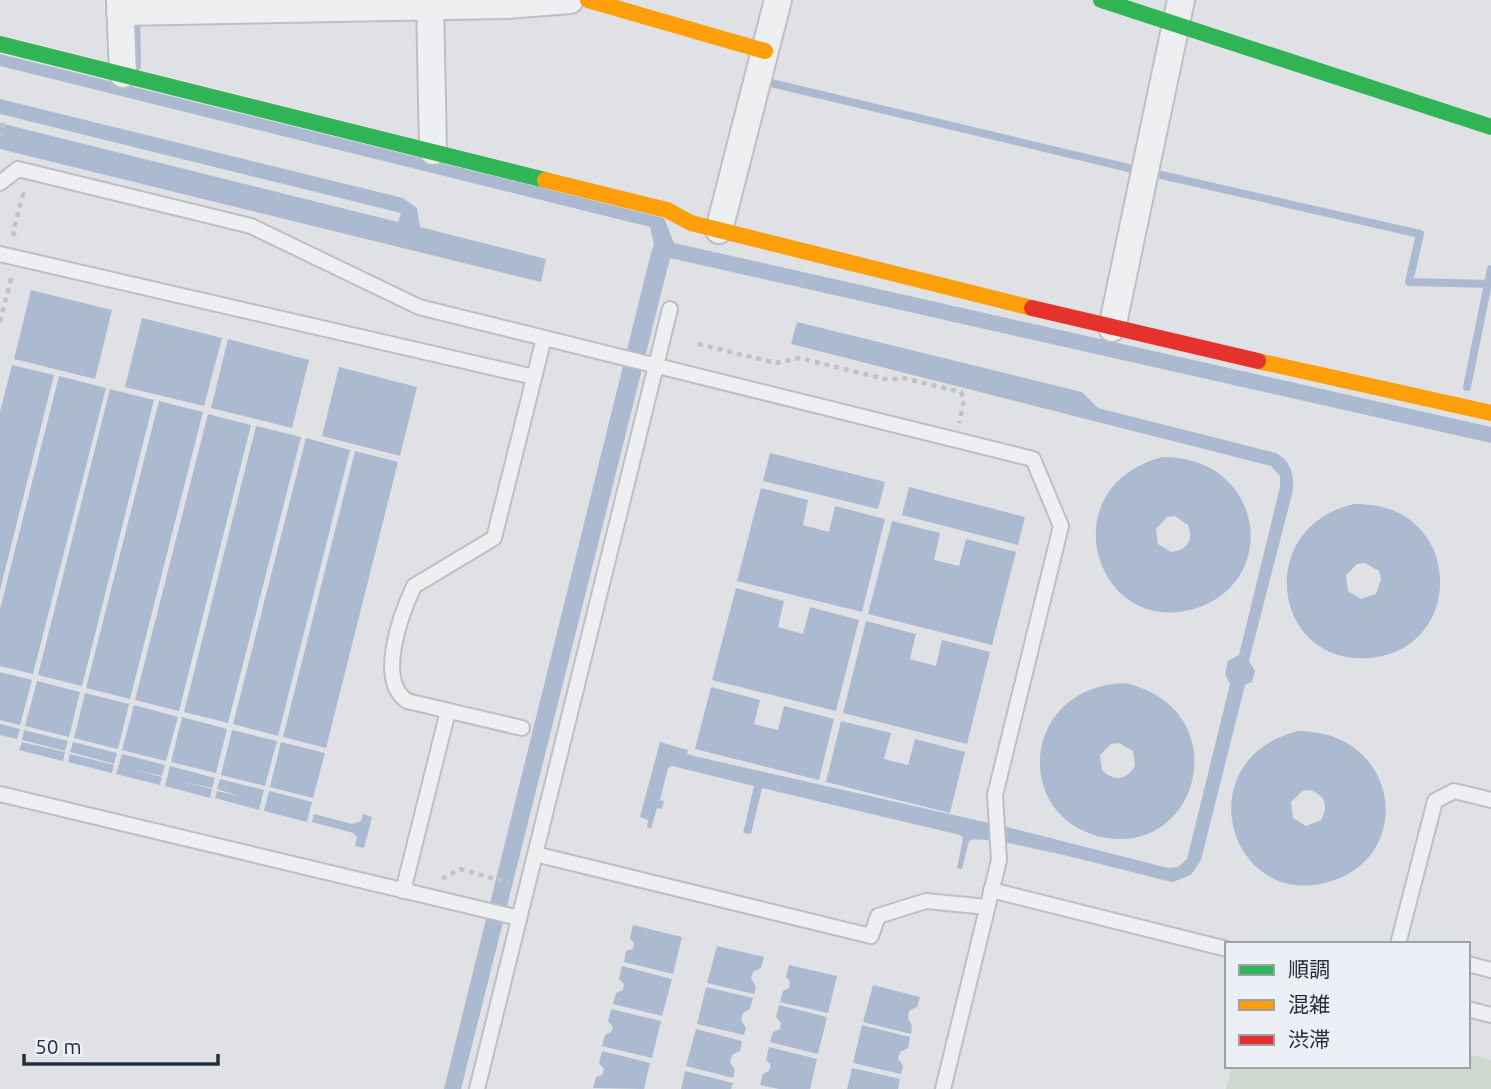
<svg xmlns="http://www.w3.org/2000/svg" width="1491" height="1089" viewBox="0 0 1491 1089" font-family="Ubuntu,'Noto Sans JP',sans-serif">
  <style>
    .green { fill: #ced8cf }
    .water { fill: #acbad1; fill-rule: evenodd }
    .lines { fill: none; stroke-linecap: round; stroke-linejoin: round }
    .stream { stroke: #acbad1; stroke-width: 8 }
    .lane-casing { stroke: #bdbfc3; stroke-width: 18 }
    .street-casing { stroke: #bdbfc3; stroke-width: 30 }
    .path { stroke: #c1c2c7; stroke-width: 4.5; stroke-dasharray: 5 5; stroke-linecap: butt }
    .lane { stroke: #eeeff1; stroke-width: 14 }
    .street { stroke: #eeeff1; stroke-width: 26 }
    .fast { stroke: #30b455; stroke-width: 16 }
    .slow { stroke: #ff9f0a; stroke-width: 16 }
    .jam { stroke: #e5322d; stroke-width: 16 }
  </style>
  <rect width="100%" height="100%" fill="#dfe1e5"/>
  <!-- green -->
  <path class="green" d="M1468,1054L1491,1060V1089H1226L1232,1066H1468Z"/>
  <!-- water -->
  <path class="water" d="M0,54L664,218L674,243L1491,427V443L670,258L461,1089H444L651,253L654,244L650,227L0,66Z
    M0,99L403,198L417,208L420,227L546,259L541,282L0,149V123L398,222L401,213L0,114Z
    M31,290L112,310L95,379L14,359Z
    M142,318L222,338L204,406L125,387Z
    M797,322L1082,392L1098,408L1276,453C1291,461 1294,474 1293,490L1249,661L1255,671L1252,682L1245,685L1201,860L1191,875L1173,882C1144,876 984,831 969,841L962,869L957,868L963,838L960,835L762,788L751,834L743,833L754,786L672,766L668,768L660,800L664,801L662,809L657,808L651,829L647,827L648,820L640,817L660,742L688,750L687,754L694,756L1011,828L1168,868L1178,867L1187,859L1230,684L1225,674L1228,661L1239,655L1280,487V476L1271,466L791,344Z
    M228,339L309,360L292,428L211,408Z
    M12,365L54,375L0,590V412Z
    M339,367L417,387L400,456L322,436Z
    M59,376L106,388L33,674L0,666V609Z
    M110,389L154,400L82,686L38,675Z
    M159,401L203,412L130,699L86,688Z
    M208,414L251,425L179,711L135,700Z
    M256,426L301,437L228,723L184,712Z
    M306,438L350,450L278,736L233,724Z
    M355,451L398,462L326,748L283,737Z
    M770,453L885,482L878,509L763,481Z
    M1163,457C1269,457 1282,592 1185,611C1092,629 1052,485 1163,457ZM1175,516L1188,525C1194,540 1187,550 1171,552L1158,544L1156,529L1167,517Z
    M909,487L1025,517L1018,545L902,515Z
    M761,488L808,500L803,525L829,532L835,506L885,519L862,612L737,581Z
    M1354,504C1465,501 1467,650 1370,658C1272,666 1253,527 1354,504ZM1365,563L1379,571L1381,579L1376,594L1361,599L1348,591L1346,575L1357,564Z
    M892,521L940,533L934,560L959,566L966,539L1016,552L992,645L868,614Z
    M736,588L784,601L778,627L803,634L810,607L859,620L836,711L712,680Z
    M866,621L916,634L910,659L936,666L942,640L990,652L967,744L843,713Z
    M0,672L32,680L20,725L0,720Z
    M37,681L80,692L69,737L25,726Z
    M1125,683C1236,708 1202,853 1107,838C1011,822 1019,686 1125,683ZM1119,743L1133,751L1135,766C1127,780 1114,782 1102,770L1100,755L1111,744Z
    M711,687L760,700L754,724L778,730L784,706L834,719L819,780L695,749Z
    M85,693L129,704L118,749L74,738Z
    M134,705L178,717L166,761L122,750Z
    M182,717L227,729L216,773L171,762Z
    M841,721L891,733L884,759L908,765L915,739L965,752L950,813L826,782Z
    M0,724L20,729L17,739L0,735Z
    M24,730L68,741L65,751L22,740Z
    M232,730L277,741L265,786L221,775Z
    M1298,731C1404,731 1417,866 1320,884C1227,902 1188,759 1298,731ZM1310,790C1325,795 1329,806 1321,820L1306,826L1293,818L1291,802L1302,791Z
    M22,742L65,752L63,761L19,750Z
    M73,742L117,753L114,764L70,752Z
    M281,742L325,753L313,798L270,787Z
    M70,754L114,765L112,773L68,762Z
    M122,754L165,765L162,776L131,769L162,777L160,785L116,774Z
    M170,766L215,778L212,788L180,781L212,789L210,798L165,786Z
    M220,779L264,790L259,810L215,798L217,791L239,796L217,789Z
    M269,791L312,802L307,822L264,811Z
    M314,814L352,824L361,821L363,814L372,817L364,848L355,846L357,837L353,833L312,822Z
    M633,925L682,937L673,974L624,962L626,951L633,949L634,943L630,938Z
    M717,946L764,957L761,968L753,972L751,978L756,987L754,994L707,983Z
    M789,965L837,976L828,1013L780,1002L783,991L789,988L790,982L786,977Z
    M622,966L672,979L662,1016L613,1004L616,993L623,990L624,984L619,979Z
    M873,985L920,997L917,1007L909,1011L908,1018L912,1026L911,1034L863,1022Z
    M706,987L753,998L750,1009L743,1013L741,1020L746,1028L744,1035L697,1024Z
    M779,1005L827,1017L818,1054L770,1042L773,1032L780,1029L781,1023L776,1017Z
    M611,1009L661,1021L652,1058L602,1046L605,1035L611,1032L613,1027L608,1021Z
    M862,1025L910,1037L908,1048L900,1052L898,1058L903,1066L901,1074L853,1063Z
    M696,1029L742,1041L740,1051L732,1055L730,1062L735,1070L733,1078L686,1066Z
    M769,1047L817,1059L810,1089H779L760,1085L763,1074L769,1071L771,1065L766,1060Z
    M602,1051L650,1063L644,1089L593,1088L596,1077L602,1075L604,1069L599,1063Z
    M852,1068L900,1079L898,1089H847Z
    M685,1071L733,1083L731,1089H681Z"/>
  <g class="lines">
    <!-- stream -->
    <path class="stream" d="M136,17L137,66
      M771,83L1137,170
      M1157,174L1420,234L1409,282L1491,284
      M1467,387L1491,269"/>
    <!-- lane casing -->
    <g class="lane-casing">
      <path id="lane" d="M0,183L18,169L251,226L419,307L1033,459L1061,526L995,795L999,860L943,1089
        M0,254L534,377
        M522,728L407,701C376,680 401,614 414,586L494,538L544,338
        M0,794L519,918
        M535,854L871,936L878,916L926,901L987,907
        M991,890L1227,949
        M403,891L448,711
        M1398,944L1435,801L1454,791L1491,800
        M1468,964L1491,970
        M1468,1009L1491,1015
        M477,1089L670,309"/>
    </g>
    <!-- street casing -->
    <g class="street-casing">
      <path id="street" d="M120,0L123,74
        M430,0L433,151
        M120,12L506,5L570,0
        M719,230L778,0
        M1112,328L1181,0"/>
    </g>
    <!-- path -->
    <path class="path" d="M0,137L4,121
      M15,236L13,232L23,194L20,189
      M0,322L12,275
      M698,344L776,363L799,358L889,380L903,378L961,392L964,400L959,423
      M442,879L460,869L509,883"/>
    <!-- lane -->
    <use href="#lane" class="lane"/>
    <!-- street -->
    <use href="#street" class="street"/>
    <!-- fast -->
    <path class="fast" d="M1101,0L1491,127
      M0,44L545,180"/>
    <!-- slow -->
    <path class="slow" d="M588,0L765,51
      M545,180L667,210L691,223L1032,308
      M1258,361L1491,413"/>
    <!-- jam -->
    <path class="jam" d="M1032,308L1258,361"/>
  </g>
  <!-- legend -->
  <rect x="1225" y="942" width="245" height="126" fill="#eceff5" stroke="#9da1ab" stroke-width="2"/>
  <rect x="1239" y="965" width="35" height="10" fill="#30b455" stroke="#9da1ab" stroke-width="2"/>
  <text x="1288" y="977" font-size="21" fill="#262d3d">順調</text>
  <rect x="1239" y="1000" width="35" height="10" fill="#ff9f0a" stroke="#9da1ab" stroke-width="2"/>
  <text x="1288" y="1012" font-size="21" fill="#262d3d">混雑</text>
  <rect x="1239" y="1035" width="35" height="10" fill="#e5322d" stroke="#9da1ab" stroke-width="2"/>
  <text x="1288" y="1047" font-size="21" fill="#262d3d">渋滞</text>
  <!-- scale -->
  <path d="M24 1054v10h194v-10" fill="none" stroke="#262d3d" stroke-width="3.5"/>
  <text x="35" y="1054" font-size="21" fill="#262d3d" stroke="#eceff5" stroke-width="5" paint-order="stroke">50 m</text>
</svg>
